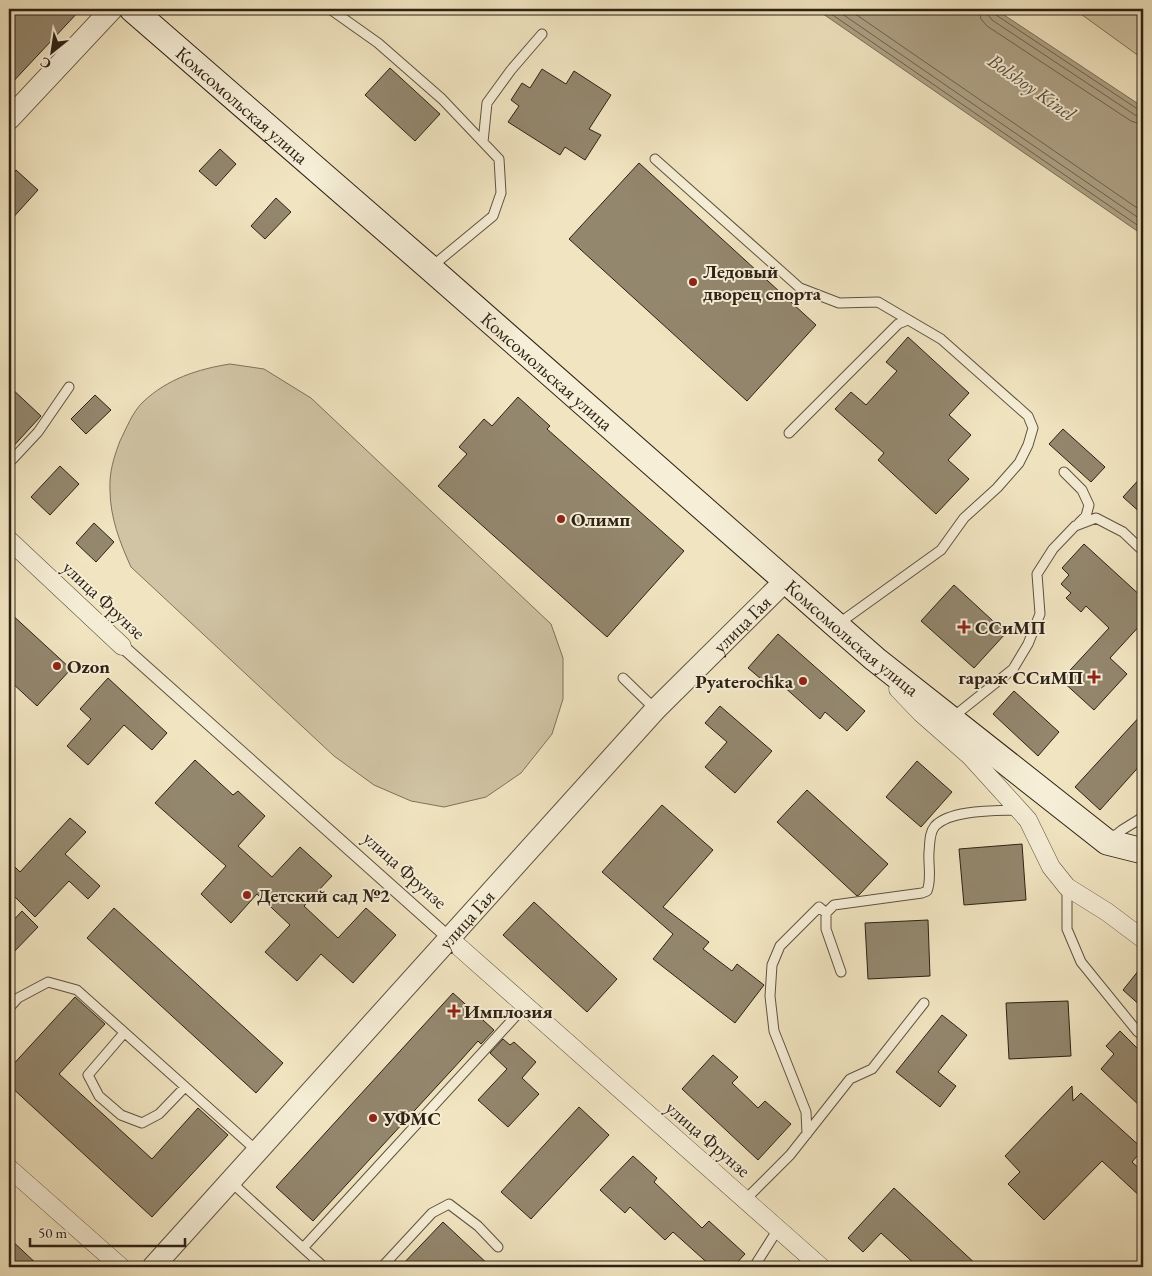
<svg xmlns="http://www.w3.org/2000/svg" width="1152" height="1276" viewBox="0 0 1152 1276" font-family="'EB Garamond',serif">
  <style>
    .green { fill: #d0c4a4; stroke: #7e725c }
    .water { fill: #aea286; stroke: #7a6e58 }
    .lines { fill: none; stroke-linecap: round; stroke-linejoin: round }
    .shore { stroke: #6e624d; stroke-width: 1 }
    .building { fill: #93876e; stroke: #2d2114 }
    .service-casing { stroke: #5e523f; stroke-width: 11 }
    .pedestrian-casing { stroke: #5e523f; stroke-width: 14 }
    .minor-casing { stroke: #5e523f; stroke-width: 19 }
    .tertiary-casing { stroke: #5e523f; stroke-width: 23 }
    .secondary-casing { stroke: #2d2114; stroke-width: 27 }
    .service { stroke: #f6eed7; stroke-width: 9 }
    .pedestrian { stroke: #f6eed7; stroke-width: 12 }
    .minor { stroke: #f6eed7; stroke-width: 18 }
    .tertiary { stroke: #f6eed7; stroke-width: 21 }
    .secondary { stroke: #f6eed7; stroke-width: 25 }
    .poi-dot { fill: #8f2418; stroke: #f6eed7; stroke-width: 2 }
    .labels { text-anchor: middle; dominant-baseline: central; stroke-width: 4; stroke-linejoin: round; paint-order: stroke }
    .street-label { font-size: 19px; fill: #2d2114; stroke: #f6eed7 }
    .poi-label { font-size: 19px; font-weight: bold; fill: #2d2114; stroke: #f6eed7; text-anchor: start }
    .water-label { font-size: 20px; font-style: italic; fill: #5a4e3c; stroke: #f6eed7 }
  </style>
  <rect width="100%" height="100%" fill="#f1e5c1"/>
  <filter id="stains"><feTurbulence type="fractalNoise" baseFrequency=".004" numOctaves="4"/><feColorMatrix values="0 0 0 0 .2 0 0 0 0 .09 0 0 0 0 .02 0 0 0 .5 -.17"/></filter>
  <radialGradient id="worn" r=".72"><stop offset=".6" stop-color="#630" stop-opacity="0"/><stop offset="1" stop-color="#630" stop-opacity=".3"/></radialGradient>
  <!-- green -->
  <path class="green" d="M1074,9H1143V59Z
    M230,364L264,369L311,398L551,624L563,658V699L552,734L521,773L486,797L444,807L411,801L374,785L334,756L131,567C120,543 110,517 110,490C109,472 114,457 120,441C126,429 133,411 143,402C167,379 198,369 230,364Z"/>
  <!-- water -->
  <path class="water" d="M816,9H995L1143,107V235Z"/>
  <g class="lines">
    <!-- shore -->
    <path class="shore" d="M824,9L1143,229
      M835,9L1143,221
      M848,9L1143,212
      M979,9L981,19L987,26L1131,121L1143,125
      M987,9L988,15L992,20L1135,115L1143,117
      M993,9L996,15L1139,110L1143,111"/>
  </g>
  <!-- building -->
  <path class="building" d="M17,9H81L9,86V17Z
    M390,68L440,114L415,141L365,95Z
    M542,69L566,84L574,71L611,95L589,129L601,135L585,160L565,147L560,155L508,122L519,106L511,100L522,83L530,88Z
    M220,149L236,164L216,186L199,171Z
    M639,163L816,325L747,401L569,239Z
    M16,170L38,190L9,222V179Z
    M276,198L291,212L265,239L251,226Z
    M908,337L969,393L949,415L971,435L948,460L969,479L936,514L878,460L884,453L835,409L851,392L866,405L897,371L886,362Z
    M9,386L41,416L9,451Z
    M95,395L111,410L86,434L71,419Z
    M518,397L550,426L547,429L684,551L607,637L438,486L467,454L459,447L484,419L492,426Z
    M1063,429L1105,467L1091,482L1049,444Z
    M60,466L79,484L50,515L31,497Z
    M1143,475V515L1123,497Z
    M94,523L114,542L96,562L76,543Z
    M1084,544L1143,598V622L1110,658L1127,674L1094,710L1061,680L1109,628L1086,606L1081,612L1066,598L1071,593L1061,584L1069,575L1062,568Z
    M954,585L1006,633L974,668L921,621Z
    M9,612L71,669L37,706L9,680Z
    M778,634L865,711L847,731L825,712L820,719L773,677L767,684L748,668Z
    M108,678L167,733L152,750L124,725L88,765L67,746L91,719L80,709Z
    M1014,691L1059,732L1038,756L993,714Z
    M720,706L772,751L735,793L705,767L727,742L705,723Z
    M1143,713V762L1100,810L1075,787Z
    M195,760L233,795L238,791L265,816L238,846L272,877L300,847L332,876L304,906L338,938L366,908L396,935L353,983L321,954L297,981L265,952L290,925L257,894L231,923L201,894L226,866L155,803Z
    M917,761L952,792L921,827L886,797Z
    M807,790L888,864L859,895L857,896L777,822Z
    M662,805L713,850L663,907L709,942L703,949L732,971L737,964L764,985L735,1023L653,959L673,934L602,872Z
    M70,818L86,832L65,854L100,886L88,899L69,881L35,917L9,891V861L20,872Z
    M1022,844L1026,900L964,905L959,849Z
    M534,902L617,979L587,1012L503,935Z
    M114,908L283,1063L256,1093L87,938Z
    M22,911L38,927L9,957V925Z
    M928,920L930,976L868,979L865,923Z
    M1143,965V1008L1123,990Z
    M453,993L494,1030L481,1044L478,1041L461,1060L313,1221L276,1187Z
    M75,997L105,1024L59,1074L152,1159L198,1108L228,1135L152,1217L9,1085V1069Z
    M1068,1001L1071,1056L1009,1059L1006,1003Z
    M942,1015L967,1035L938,1072L956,1086L940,1107L896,1072Z
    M1120,1031L1143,1054V1109L1101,1069L1114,1054L1106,1046Z
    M503,1039L510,1045L514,1042L536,1062L522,1078L539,1094L508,1127L478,1100L507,1069L490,1053Z
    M713,1055L738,1077L732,1083L758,1108L765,1101L791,1124L758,1160L682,1089Z
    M1072,1086L1073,1101L1081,1093L1143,1149L1132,1162L1143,1172V1199L1102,1161L1044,1220L1008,1184L1020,1172L1005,1156Z
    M579,1107L609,1135L531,1219L501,1192Z
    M633,1156L657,1178L654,1182L702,1228L709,1221L745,1254L733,1267H712L673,1232L665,1240L630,1207L625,1213L600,1190Z
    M894,1188L979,1267H918L881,1233L863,1252L848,1238Z
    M443,1222L491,1267H400Z
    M9,1238L40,1267H9Z"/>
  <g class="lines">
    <!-- service casing -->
    <g class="service-casing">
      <path id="service" d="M330,9L378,43L442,99L499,159L501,193L493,216L430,268
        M483,142L487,103L511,70L542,34
        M655,159L800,288L839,303L878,302L941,339L1028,416L1033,428L1028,445L1019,463L997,488L964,518L941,550L838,624
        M789,433L898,324L908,320
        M9,463L38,432L69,387
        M1064,472L1082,490L1089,505L1086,516L1079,523
        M623,678L655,709
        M953,717L1013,669L1028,644L1040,614L1037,574L1053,549L1075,526L1096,518L1123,532L1143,551
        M1111,839L1122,830L1143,817
        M1067,887V929L1081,962L1137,1031L1143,1036
        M841,972L826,929V913L834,905L922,893L927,891C932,879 928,865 929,852C930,843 929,833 935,826C951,809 997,811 1019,810
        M9,1008L18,998L48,982L77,990L257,1151
        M124,1033L88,1075L99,1096L121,1115L142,1123L159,1114L185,1087
        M807,1134L806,1112L774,1031L770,996L772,965L780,946L819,907L826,913
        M230,1181L303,1248L525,1006
        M745,1200L790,1155L850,1079L872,1069L924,1003
        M303,1248L324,1267
        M382,1267L432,1213L449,1204L478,1226L498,1247
        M754,1267L778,1229"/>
    </g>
    <!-- pedestrian casing -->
    <g class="pedestrian-casing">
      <path id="pedestrian" d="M122,646L449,938"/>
    </g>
    <!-- minor casing -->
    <g class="minor-casing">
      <path id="minor" d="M9,540L122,646
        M898,689L921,713L970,756
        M967,731L970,756L1028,820L1051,867L1067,887L1107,912L1143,939
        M449,938L821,1267
        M9,1168L121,1267"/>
    </g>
    <!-- tertiary casing -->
    <g class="tertiary-casing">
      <g id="tertiary">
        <path d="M9,119L112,9"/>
        <path id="s1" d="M153,1267L656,709L786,580"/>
      </g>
    </g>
    <!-- secondary casing -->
    <g class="secondary-casing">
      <g id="secondary">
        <path id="s2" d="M132,9L430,268L836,625L875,659L1107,842L1143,851"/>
      </g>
    </g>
    <!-- service -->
    <use href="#service" class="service"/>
    <!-- pedestrian -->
    <use href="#pedestrian" class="pedestrian"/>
    <!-- minor -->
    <use href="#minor" class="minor"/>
    <!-- tertiary -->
    <use href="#tertiary" class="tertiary"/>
    <!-- secondary -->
    <use href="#secondary" class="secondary"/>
  </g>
  <!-- markers -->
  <g class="poi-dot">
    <circle cx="693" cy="282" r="5"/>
    <circle cx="561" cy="519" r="5"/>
    <path d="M961.5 619.5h5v5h5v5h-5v5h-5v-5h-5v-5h5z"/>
    <circle cx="57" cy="666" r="5"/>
    <path d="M1091.5 669.5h5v5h5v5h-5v5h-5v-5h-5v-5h5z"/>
    <circle cx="803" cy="681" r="5"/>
    <circle cx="247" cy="895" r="5"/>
    <path d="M451.5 1003.5h5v5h5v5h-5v5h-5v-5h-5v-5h5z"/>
    <circle cx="373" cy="1118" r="5"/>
  </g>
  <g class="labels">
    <!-- street labels -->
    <g class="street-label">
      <text stroke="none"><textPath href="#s2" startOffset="146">Комсомольская улица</textPath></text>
      <text stroke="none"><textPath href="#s2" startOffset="551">Комсомольская улица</textPath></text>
      <text transform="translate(104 600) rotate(43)">улица Фрунзе</text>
      <text stroke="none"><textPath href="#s1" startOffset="872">улица Гая</textPath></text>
      <text stroke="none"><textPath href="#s2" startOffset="956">Комсомольская улица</textPath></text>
      <text transform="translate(405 870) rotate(42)">улица Фрунзе</text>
      <text stroke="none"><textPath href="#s1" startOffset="468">улица Гая</textPath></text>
      <text transform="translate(708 1139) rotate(41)">улица Фрунзе</text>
    </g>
    <!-- poi labels -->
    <g class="poi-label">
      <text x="703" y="271">Ледовый<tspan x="703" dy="22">дворец спорта</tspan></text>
      <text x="571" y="519">Олимп</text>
      <text x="975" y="627">ССиМП</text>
      <text x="67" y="666">Ozon</text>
      <text x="1083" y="677" text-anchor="end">гараж ССиМП</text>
      <text x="793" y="681" text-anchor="end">Pyaterochka</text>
      <text x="257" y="895">Детский сад №2</text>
      <text x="464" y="1011">Имплозия</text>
      <text x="383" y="1118">УФМС</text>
    </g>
    <!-- water labels -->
    <g class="water-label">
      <text transform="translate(1032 87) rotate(35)">Bolshoy Kinel</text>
    </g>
  </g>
  <!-- margin -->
  <rect width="1152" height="1276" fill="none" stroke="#f1e5c1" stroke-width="30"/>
  <rect x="10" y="10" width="1132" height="1256" fill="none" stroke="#2d2114" stroke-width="2.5"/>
  <rect x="15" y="15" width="1122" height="1246" fill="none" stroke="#2d2114"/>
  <!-- north arrow -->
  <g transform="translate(52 52) rotate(210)" stroke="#f6eed7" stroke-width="4" paint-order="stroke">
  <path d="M0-4L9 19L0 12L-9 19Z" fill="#2d2114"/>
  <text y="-8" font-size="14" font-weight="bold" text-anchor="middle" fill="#2d2114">С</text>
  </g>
  <!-- scale -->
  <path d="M30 1238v8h155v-8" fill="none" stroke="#2d2114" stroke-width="2.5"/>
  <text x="38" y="1238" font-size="15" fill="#2d2114" stroke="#f6eed7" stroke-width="4" paint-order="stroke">50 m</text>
  <rect width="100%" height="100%" filter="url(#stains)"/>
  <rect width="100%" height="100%" fill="url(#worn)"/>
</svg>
